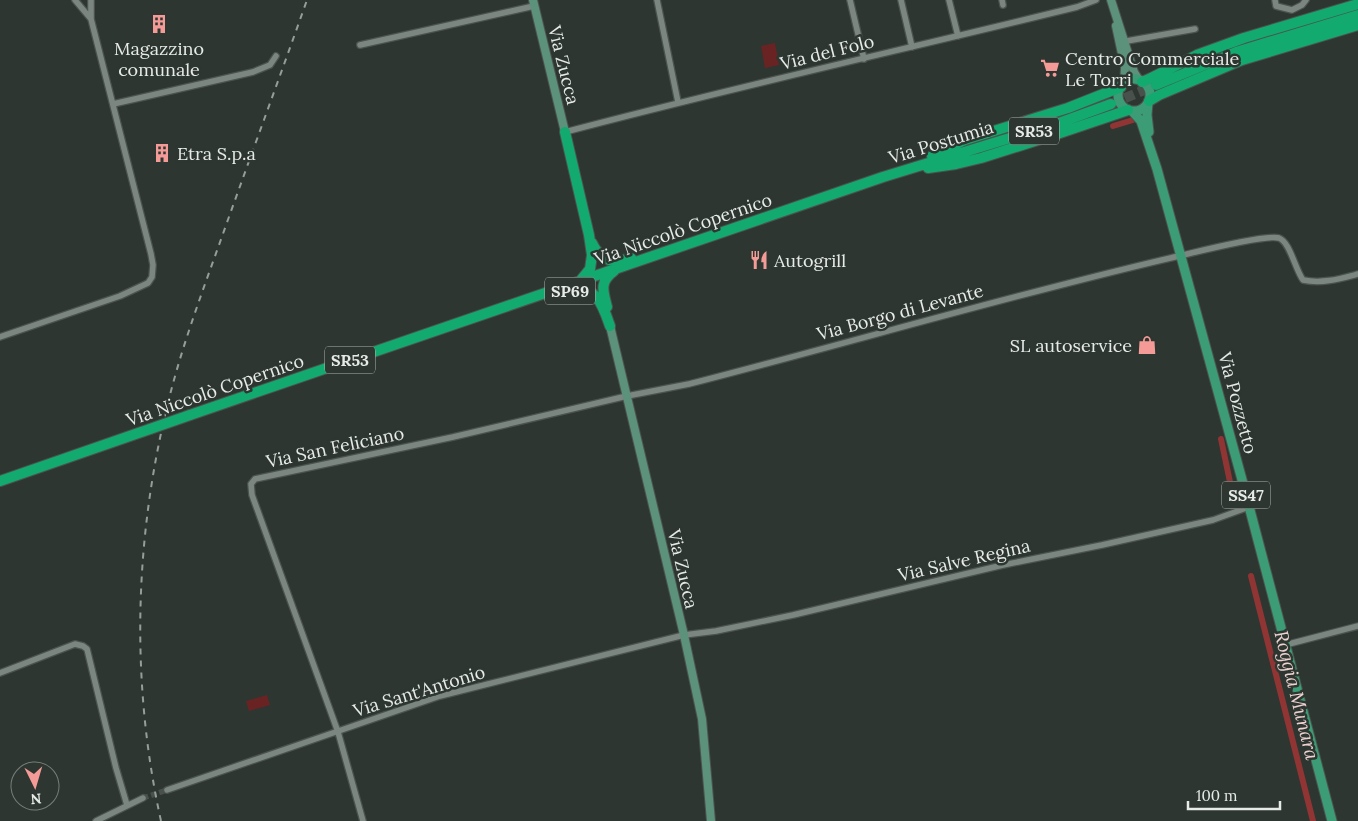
<svg xmlns="http://www.w3.org/2000/svg" width="1358" height="821" viewBox="0 0 1358 821" font-family="Lora,serif">
  <style>
    .green { fill: #6a2323 }
    .lines { fill: none; stroke-linecap: round; stroke-linejoin: round }
    .canal { stroke: #913434; stroke-width: 6 }
    .street-tunnel { stroke: #49514c; stroke-width: 5.5; stroke-dasharray: 5.5 3; stroke-linecap: butt }
    .highway-tunnel { stroke: #49514c; stroke-width: 10; stroke-dasharray: 10 5; stroke-linecap: butt }
    .street-casing { stroke: #4c534f; stroke-width: 8 }
    .secondary-casing { stroke: #4c534f; stroke-width: 10 }
    .primary-casing { stroke: #4c534f; stroke-width: 11 }
    .highway-casing { stroke: #4c534f; stroke-width: 12 }
    .street { stroke: #7c8680; stroke-width: 5.5 }
    .secondary { stroke: #5c917b; stroke-width: 8 }
    .primary { stroke: #3c9c76; stroke-width: 9 }
    .highway { stroke: #12aa6f; stroke-width: 10 }
    .rail { stroke: #979e9a; stroke-width: 2; stroke-dasharray: 6 6; stroke-linecap: butt }
    .highway-bridge-casing { stroke: #4c534f; stroke-width: 12; stroke-linecap: butt }
    .highway-bridge { stroke: #12aa6f; stroke-width: 10 }
    .labels { text-anchor: middle; dominant-baseline: central; stroke-width: 5; stroke-linejoin: round; paint-order: stroke }
    .shield { fill: #2d3631; stroke: #aeb5b1; stroke-width: 1 }
    .shield-label { font-size: 16px; font-weight: bold; fill: #e6ebe8 }
    .poi-label { font-size: 18px; fill: #e6ebe8; stroke: #2d3631; text-anchor: start }
    .street-label { font-size: 18px; fill: #e6ebe8; stroke: #2d3631 }
    .water-label { font-size: 19px; font-style: italic; fill: #eed2d0; stroke: #2d3631 }
  </style>
  <rect width="100%" height="100%" fill="#2d3631"/>
  <!-- green -->
  <path class="green" d="M775,43L779,65L765,68L761,46Z
    M267,695L270,705L249,711L246,701Z"/>
  <g class="lines">
    <!-- canal -->
    <path class="canal" d="M1113,126L1133,120
      M1221,439L1235,506
      M1251,576L1313,821"/>
    <!-- street-tunnel -->
    <path class="street-tunnel" d="M143,798L167,790"/>
    <!-- highway-tunnel -->
    <path class="highway-tunnel" d="M1111,104L1156,85"/>
    <!-- street casing -->
    <g class="street-casing">
      <path id="street" d="M75,0L91,19
        M657,0L678,102
        M850,0L864,59
        M901,0L912,47
        M949,0L958,36
        M1002,0L1003,5
        M1275,0L1276,6L1292,10L1302,5L1306,0
        M1121,42L1195,29
        M360,45L534,6
        M113,104L253,72L270,65L276,56
        M565,132C735,87 906,49 1077,7L1096,0
        M0,337L120,296L148,283L152,277L153,265L151,254L91,19V0
        M1285,645L1358,626
        M0,673L75,644L83,646L87,649L116,768L127,805
        M167,790L440,696L684,635L716,631L793,615L1003,565L1102,545L1213,520L1249,507
        M96,821L143,798
        M363,821L338,732L252,495L251,484L255,479L453,437L627,396L689,384C853,342 1014,294 1179,256C1196,252 1266,234 1279,238C1290,242 1295,269 1303,280C1322,284 1339,279 1358,274"/>
    </g>
    <!-- secondary casing -->
    <g class="secondary-casing">
      <path id="secondary" d="M533,0L565,132
        M1111,0L1134,72L1139,80
        M1116,26L1125,68L1124,83
        M610,326L684,635L702,719L711,821"/>
    </g>
    <!-- primary casing -->
    <g class="primary-casing">
      <path id="primary" d="M1118 95a16 16 0 1 1 32 0a16 16 0 1 1-32 0Z
        M1148,103L1147,115L1149,132
        M1132,111L1141,121L1157,169L1241,476L1332,821"/>
    </g>
    <!-- highway casing -->
    <g class="highway-casing">
      <path id="highway" d="M1142,82L1151,78L1197,55L1244,38L1358,4
        M1156,85L1236,52L1358,15
        M1149,101L1159,95L1242,60L1358,25
        M565,132L589,235L592,255L590,269L581,280
        M932,156L965,140L1068,108L1121,87
        M928,168L956,164L981,158L1060,133L1128,110
        M592,243C600,261 614,264 631,258
        M567,292C596,283 602,303 610,326
        M607,307C603,291 599,282 614,271
        M190,415L883,177L1059,123L1111,104
        M0,481L150,429"/>
    </g>
    <!-- street -->
    <use href="#street" class="street"/>
    <!-- secondary -->
    <use href="#secondary" class="secondary"/>
    <!-- primary -->
    <use href="#primary" class="primary"/>
    <!-- highway -->
    <use href="#highway" class="highway"/>
    <!-- rail -->
    <path class="rail" d="M161,821C131,685 134,543 167,407C180,352 200,298 219,245C248,163 278,82 307,0"/>
    <!-- highway-bridge casing -->
    <g class="highway-bridge-casing">
      <path id="highway-bridge" d="M150,429L190,415"/>
    </g>
    <!-- highway-bridge -->
    <use href="#highway-bridge" class="highway-bridge"/>
  </g>
  <!-- icons -->
  <defs>
    <g id="building-bare" transform="scale(1.5)"><path d="M-4-6H4V6H1V3H-1V6H-4ZM-2.5-4.3h1.7v1.8h-1.7ZM.8-4.3h1.7v1.8H.8ZM-2.5-1h1.7V.8h-1.7ZM.8-1h1.7V.8H.8Z" fill="#f59b97" stroke="#2d3631" stroke-width="2.5" paint-order="stroke"/></g>
    <g id="supermarket-bare" transform="scale(1.5)"><path d="M-6-5.5h2.5l.6 2H6L4.5 2H-2.5L-4.4-4H-6ZM-1.5 3.2a1.3 1.3 0 1 0 .1 0ZM3 3.2a1.3 1.3 0 1 0 .1 0Z" fill="#f59b97" stroke="#2d3631" stroke-width="2.5" paint-order="stroke"/></g>
    <g id="restaurant-bare" transform="scale(1.5)"><path d="M-5-6h1v4h1v-4h1v4h1v-4h1v5L-1.5 .5V6h-2V.5L-5-1ZM5-6V6H3V1.5H1.5Q1.5-4 5-6Z" fill="#f59b97" stroke="#2d3631" stroke-width="2.5" paint-order="stroke"/></g>
    <g id="shop-bare" transform="scale(1.5)"><path d="M-5-2.5h2.3a2.7 3.5 0 0 1 5.4 0H5L5.5 6h-11ZM-1.5-2.5h3a1.5 2.3 0 0 0-3 0Z" fill="#f59b97" stroke="#2d3631" stroke-width="2.5" paint-order="stroke"/></g>
  </defs>
  <g fill-rule="evenodd">
    <use href="#building-bare" x="159" y="24"/>
    <use href="#supermarket-bare" x="1050" y="68"/>
    <use href="#building-bare" x="162" y="153"/>
    <use href="#restaurant-bare" x="759" y="260"/>
    <use href="#shop-bare" x="1147" y="345"/>
  </g>
  <g class="labels">
    <!-- shield labels -->
    <g class="shield">
      <rect x="1009" y="117.5" width="50" height="27" rx="4"/>
      <rect x="545" y="277.5" width="50" height="27" rx="4"/>
      <rect x="325" y="346.5" width="50" height="27" rx="4"/>
      <rect x="1222" y="481.5" width="48" height="27" rx="4"/>
    </g>
    <g class="shield-label">
      <text x="1034" y="131">SR53</text>
      <text x="570" y="291">SP69</text>
      <text x="350" y="360">SR53</text>
      <text x="1246" y="495">SS47</text>
    </g>
    <!-- poi labels -->
    <g class="poi-label">
      <text x="159" y="48" text-anchor="middle">Magazzino<tspan x="159" dy="21">comunale</tspan></text>
      <text x="1065" y="58">Centro Commerciale<tspan x="1065" dy="21">Le Torri</tspan></text>
      <text x="177" y="153">Etra S.p.a</text>
      <text x="774" y="260">Autogrill</text>
      <text x="1132" y="345" text-anchor="end">SL autoservice</text>
    </g>
    <!-- street labels -->
    <g class="street-label">
      <text transform="translate(827 52) rotate(-14)">Via del Folo</text>
      <text transform="translate(564 65) rotate(76)">Via Zucca</text>
      <text transform="translate(941 142) rotate(-17)">Via Postumia</text>
      <text transform="translate(683 229) rotate(-19)">Via Niccolò Copernico</text>
      <text transform="translate(900 312) rotate(-15)">Via Borgo di Levante</text>
      <text transform="translate(215 390) rotate(-19)">Via Niccolò Copernico</text>
      <text transform="translate(1238 403) rotate(75)">Via Pozzetto</text>
      <text transform="translate(335 447) rotate(-12)">Via San Feliciano</text>
      <text transform="translate(964 560) rotate(-13)">Via Salve Regina</text>
      <text transform="translate(683 569) rotate(77)">Via Zucca</text>
      <text transform="translate(419 691) rotate(-17)">Via Sant'Antonio</text>
    </g>
    <!-- water labels -->
    <g class="water-label">
      <text transform="translate(1297 695) rotate(76)">Roggia Munara</text>
    </g>
  </g>
  <!-- north arrow -->
  <g transform="translate(35 786) rotate(175)"><circle r="24" fill="#2d3631" stroke="#777e7a"/>
  <path d="M0-4L9 19L0 12L-9 19Z" fill="#f59b97"/>
  <text y="-8" font-size="14" font-weight="bold" text-anchor="middle" fill="#e6ebe8">N</text>
  </g>
  <!-- scale -->
  <path d="M1188 801v8h92v-8" fill="none" stroke="#e6ebe8" stroke-width="2.5"/>
  <text x="1196" y="801" font-size="15" fill="#e6ebe8" stroke="#2d3631" stroke-width="4" paint-order="stroke">100 m</text>
</svg>
